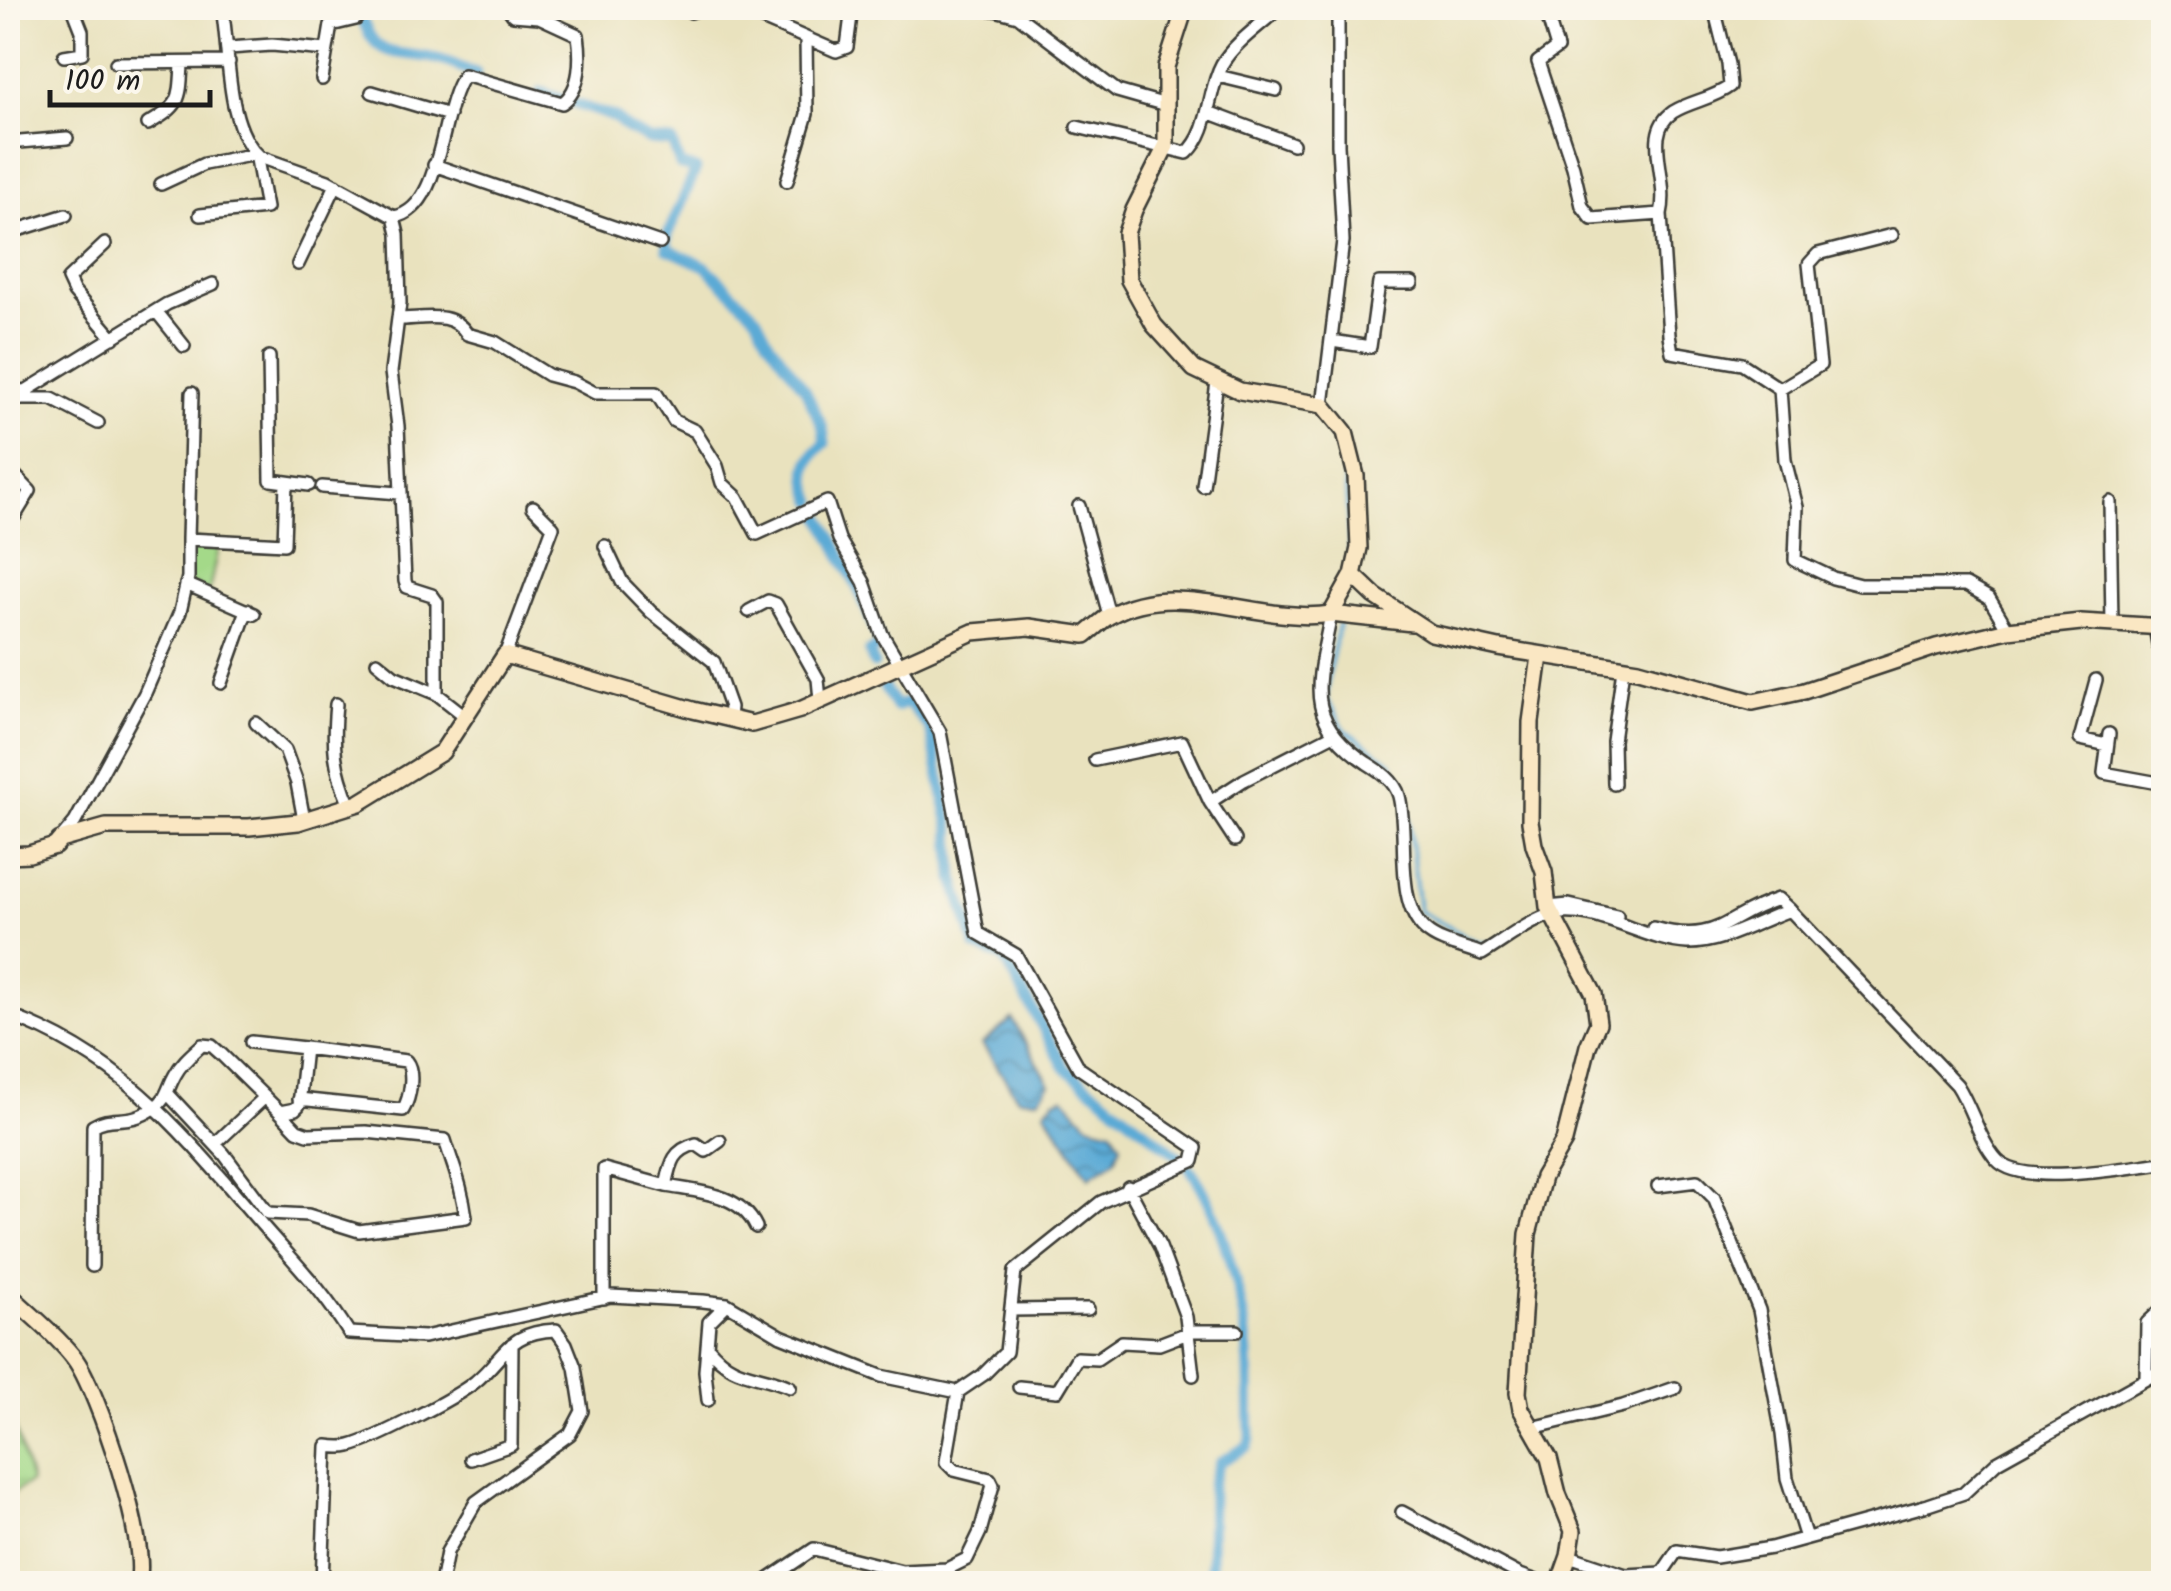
<svg xmlns="http://www.w3.org/2000/svg" width="2171" height="1591" viewBox="0 0 2171 1591" font-family="Kalam,sans-serif">
  <style>
    .wetland { fill: url(#wetland-marsh); stroke: #607a52; stroke-width: 2.5 }
    .pitch { fill: #a4d989; stroke: #607a52; stroke-width: 2.5 }
    .water { fill: url(#water-waves); stroke: #3c6378; stroke-width: 2.5 }
    .lines { fill: none; stroke-linecap: round; stroke-linejoin: round }
    .stream { stroke: #5caad5; stroke-width: 4 }
    .canal { stroke: #5caad5; stroke-width: 11 }
    .street-casing { stroke: #3b3a34; stroke-width: 16 }
    .secondary-casing { stroke: #3b3a34; stroke-width: 20 }
    .street { stroke: #fff; stroke-width: 11 }
    .secondary { stroke: #fae7c3; stroke-width: 15 }
  </style>
  <defs>
    <pattern id="wetland-marsh" width="20" height="14" patternUnits="userSpaceOnUse" patternTransform="scale(2.5)"><rect width="20" height="14" fill="#a4d989"/><path d="M1 5h8M5 5V1M11 12h8M15 12V8" fill="none" stroke="#8dba76"/></pattern>
    <pattern id="water-waves" width="16" height="10" patternUnits="userSpaceOnUse" patternTransform="scale(2.5)"><rect width="16" height="10" fill="#5caad5"/><path d="M0 5q4-4 8 0t8 0" fill="none" stroke="#4b8aac"/></pattern>
  </defs>
  <rect width="100%" height="100%" fill="#fbf7ec"/>
  <filter id="ink" filterUnits="userSpaceOnUse"><feTurbulence type="fractalNoise" baseFrequency=".01" numOctaves="2"/><feDisplacementMap in="SourceGraphic" scale="20" xChannelSelector="R" yChannelSelector="G"/><feConvolveMatrix kernelMatrix="1 2 1 2 8 2 1 2 1" color-interpolation-filters="sRGB"/></filter>
  <filter id="wash" filterUnits="userSpaceOnUse"><feTurbulence type="fractalNoise" baseFrequency=".0048" numOctaves="4" result="noise"/><feDisplacementMap in="SourceGraphic" scale="40" xChannelSelector="R" yChannelSelector="G"/><feGaussianBlur stdDeviation="2.25" result="paint"/><feColorMatrix in="noise" values="0 0 0 0 0 0 0 0 0 0 0 0 0 0 0 0 0 1.4 0 .05"/><feComposite in="paint" operator="in"/></filter>
  <g filter="url(#wash)">
    <rect width="100%" height="100%" fill="#e9e2be"/>
    <!-- wetland -->
    <path class="wetland" d="M8,1404L31,1482L8,1496Z"/>
    <!-- pitch -->
    <path class="pitch" d="M188,539L219,543L209,592L189,583Z"/>
    <!-- water -->
    <path class="water" d="M1012,1019L1050,1084L1038,1099L1018,1098L982,1044Z
      M1064,1097L1089,1124L1112,1130L1121,1144L1115,1160L1089,1177L1045,1111L1055,1100Z"/>
    <g class="lines">
      <!-- stream -->
      <path class="stream" d="M1323,417L1341,442
        M1344,456L1350,556
        M1339,624L1328,677L1327,699L1345,730L1391,762L1405,788L1419,911L1475,941L1491,944"/>
      <!-- canal -->
      <path class="canal" d="M358,8C376,63 390,49 437,59C450,62 463,69 476,73
        M541,92L616,118L628,129L650,140L672,142L680,165L696,169L668,234L667,249L705,266L756,316L768,340L805,389L823,428L825,443C803,461 804,476 814,501
        M819,512L860,593L881,645L869,651L874,664
        M884,687L896,707L908,702L930,729L951,831L954,879L976,947L1004,958L1065,1068L1182,1159
        M1190,1169C1219,1207 1245,1305 1248,1353C1250,1381 1249,1410 1250,1438L1248,1446L1220,1462L1212,1484L1211,1584"/>
    </g>
  </g>
  <g filter="url(#ink)">
    <g class="lines">
      <!-- street casing -->
      <g class="street-casing">
        <path id="street" d="M222,8C230,51 225,127 260,157L328,181L394,217C443,209 439,111 464,75L562,103C582,90 581,56 578,35L539,17L513,15L508,8
          M686,8L691,12L703,8
          M737,8L836,51L847,47L852,8
          M959,8L995,10L1018,16L1117,91L1166,105
          M1545,8L1557,48L1538,62L1573,167L1582,206L1592,219L1661,214
          M1714,8L1728,64L1730,86C1713,99 1691,101 1673,112C1641,134 1670,177 1661,214L1669,335L1672,352L1742,364L1780,389
          M229,48L272,45L326,50
          M64,56L82,53V31L73,8
          M116,63L229,62
          M1218,76L1276,90
          M322,79L331,25L356,19
          M372,92L449,115
          M1208,112L1293,144
          M148,124C181,105 180,101 182,64
          M1077,127L1187,153C1211,131 1207,91 1222,64C1234,43 1261,25 1279,8
          M8,143L67,138
          M434,165L660,243
          M787,181L807,114L806,38
          M161,184L204,164L256,154L266,208L200,215
          M394,217L398,234L400,303L391,372L398,426L405,581L407,587L432,595L437,602V694L465,716
          M8,233L66,215
          M105,244L68,279L74,292L113,338
          M298,264L336,185
          M156,311L184,346
          M1332,341L1370,347L1379,283H1412
          M269,357L271,480L309,485
          M8,385L24,392L167,304L213,284
          M1780,389L1785,460L1797,507L1795,560L1833,578L1860,585H1966L1989,598L2008,630
          M1780,389L1820,365L1809,264L1818,254L1892,235
          M12,399H52L98,423
          M1323,405L1343,241L1338,145V8
          M8,468L30,491L8,527
          M1203,486L1217,382
          M322,487L399,493
          M2110,502L2112,624
          M1079,506L1109,615
          M188,539L192,393
          M605,546L622,582L651,612L714,662L730,707L729,718
          M186,584L254,614
          M749,611L768,601L776,604L818,679L820,700
          M1331,614C1319,680 1300,719 1367,763C1380,771 1395,781 1399,796C1409,834 1394,902 1425,930C1439,943 1464,947 1482,954C1501,943 1529,921 1550,915C1593,903 1644,941 1687,943C1722,944 1758,921 1790,910L1957,1085C1972,1108 1979,1140 1997,1160C2022,1188 2127,1167 2164,1163
          M2155,627L2164,678
          M505,655L553,527L533,507
          M377,662L394,676L437,694
          M2096,680L2080,739L2107,745
          M221,683L247,610
          M336,704C332,745 334,768 350,806
          M256,723L285,750L297,783L304,820
          M2109,734L2104,773L2164,784
          M1095,760L1182,742L1210,802L1235,840
          M1614,784L1613,741L1623,669
          M1210,802L1244,780L1334,734
          M60,840L75,822L145,693L180,612L188,577V539L284,544L286,482
          M1548,907L1569,905L1617,916
          M1653,928C1719,946 1724,916 1778,899L1790,910
          M8,1015C123,1056 185,1136 263,1226C296,1264 322,1289 349,1333L424,1337L611,1296L703,1301L727,1304L781,1336L881,1376L958,1392L983,1375L1006,1352L1015,1271L1101,1202L1193,1161L1196,1148L1079,1068L1016,955L978,933L940,732L882,634L864,582L839,539L827,502L757,534L737,497L722,483L717,466L695,431L674,421L656,393H595L574,382L548,375L495,342L467,334C452,310 424,319 398,319
          M169,1095L224,1154L268,1213L308,1215L359,1231L466,1217C462,1186 454,1169 445,1140L366,1132L308,1134L297,1130L280,1112
          M299,1099L403,1110C410,1098 415,1072 406,1061L305,1048
          M215,1144L265,1097
          M666,1186C699,1192 740,1193 756,1227
          M1658,1186L1697,1181L1714,1198L1759,1310L1782,1434L1787,1478L1806,1538
          M1128,1187L1160,1247L1186,1317L1193,1375
          M92,1266L93,1126C112,1114 129,1126 154,1108C168,1098 167,1089 175,1075C181,1063 192,1054 202,1045L212,1046L221,1054L280,1112L295,1109L299,1105L305,1048L251,1042
          M604,1298V1169L666,1186C671,1163 673,1150 696,1144L706,1151L720,1141
          M1011,1310L1088,1309
          M707,1346C735,1380 753,1371 790,1387
          M2146,1376L2147,1323L2164,1307
          M1019,1387L1057,1391L1077,1358L1097,1359L1122,1342L1159,1344L1193,1331H1237
          M708,1400L705,1371L709,1322L727,1304
          M1532,1428L1623,1406L1675,1388
          M471,1459L511,1445L512,1344
          M1402,1512L1520,1575L1545,1584
          M1569,1556L1626,1575L1662,1573L1677,1551L1716,1557L1771,1548L1928,1505L1964,1493L1997,1462L2164,1369
          M322,1584L327,1446C334,1447 343,1448 350,1446C374,1440 455,1398 475,1382C507,1355 507,1332 556,1330L566,1344L575,1367L582,1411L570,1434L476,1502L447,1552L441,1584
          M762,1584L814,1549L902,1571L947,1569L967,1559L980,1532L993,1485L990,1479L954,1470L946,1462L958,1392"/>
      </g>
      <!-- secondary casing -->
      <g class="secondary-casing">
        <path id="secondary" d="M1353,575L1375,596L1431,633L1499,648L1638,670L1753,702L1804,691L1936,647L2008,630L2081,622L2164,627
          M1331,614L1412,623
          M1540,656L1531,722L1530,822L1534,845L1544,872L1548,907L1594,994L1598,1023L1588,1046L1564,1141L1543,1177L1528,1234L1518,1393L1521,1409L1549,1458L1558,1494L1573,1531L1569,1556L1559,1584
          M8,855L29,854L55,846L60,840L106,827H249L298,822L359,803L442,752L505,655L693,710L752,724L800,710L973,632L1029,627L1085,635C1093,629 1101,621 1109,616C1177,576 1259,625 1331,614L1353,575L1359,548L1356,476L1345,432L1323,405L1240,391L1194,369L1154,325L1129,280L1126,233L1134,210L1166,146V67L1185,8
          M8,1293C29,1314 56,1334 74,1358C97,1387 152,1552 137,1584"/>
      </g>
      <!-- street -->
      <use href="#street" class="street"/>
      <!-- secondary -->
      <use href="#secondary" class="secondary"/>
    </g>
  </g>
  <!-- margin -->
  <rect width="2171" height="1591" fill="none" stroke="#fbf7ec" stroke-width="40"/>
  <!-- scale -->
  <path d="M50 90v15h160v-15" fill="none" stroke="#1c1c1c" stroke-width="5"/>
  <text x="65" y="90" font-size="30" fill="#1c1c1c" stroke="#fbf7ec" stroke-width="8" paint-order="stroke">100 m</text>
</svg>
